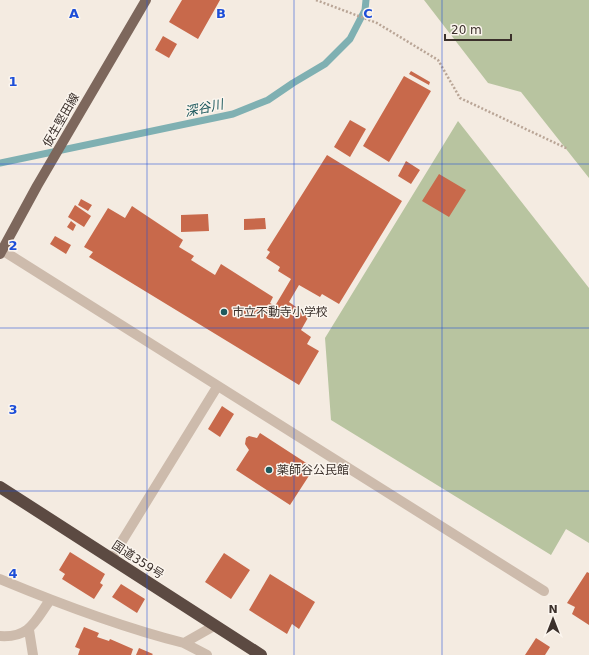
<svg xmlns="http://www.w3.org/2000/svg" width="589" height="655" viewBox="0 0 589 655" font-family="'DejaVu Sans','Noto Sans JP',sans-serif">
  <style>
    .green { fill: #b8c4a0 }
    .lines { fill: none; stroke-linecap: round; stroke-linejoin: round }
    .stream { stroke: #7fb0b2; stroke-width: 7 }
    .building { fill: #c8694b }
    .path { stroke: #b9a596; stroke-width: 2.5; stroke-dasharray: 2 2; stroke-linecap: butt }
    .minor { stroke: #cdbbac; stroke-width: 10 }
    .major { stroke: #7d675c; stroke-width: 10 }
    .highway { stroke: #5c4a42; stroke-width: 12 }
    .grid { fill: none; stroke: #1d4ed8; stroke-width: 1; stroke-opacity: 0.55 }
    .poi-dot { fill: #1f5a5e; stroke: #fbf5ee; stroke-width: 1.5 }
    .labels { text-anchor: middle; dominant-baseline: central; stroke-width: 3; stroke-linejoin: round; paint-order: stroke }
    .street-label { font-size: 12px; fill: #3b302b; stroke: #fbf5ee }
    .poi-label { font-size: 12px; fill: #3b302b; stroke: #fbf5ee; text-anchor: start }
    .water-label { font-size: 13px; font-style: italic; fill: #1f5a5e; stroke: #fbf5ee }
    .grid-label { font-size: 13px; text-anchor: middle; font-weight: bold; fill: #1d4ed8; stroke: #fbf5ee; stroke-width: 3; stroke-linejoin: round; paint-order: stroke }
  </style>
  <rect width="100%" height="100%" fill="#f4ebe1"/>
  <!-- green -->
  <path class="green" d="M424,0H589V178L521,92L488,83Z
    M458,121L589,288V543L566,529L551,555L331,420L325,338Z"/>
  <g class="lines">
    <!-- stream -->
    <path class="stream" d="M0,163L233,114L268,100L293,83L325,64L350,39L365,10L366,0"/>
  </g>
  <!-- building -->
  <path class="building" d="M182,0H220L198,39L169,22Z
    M163,36L177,44L169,58L155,50Z
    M411,71L430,82L429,85L409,74Z
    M404,76L431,91L389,162L363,146Z
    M350,120L366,129L350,157L334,147Z
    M327,155L402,201L339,304L322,294L320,297L299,285L289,302L309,316L301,330L311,337L307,344L319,351L299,385L89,257L93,252L84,247L108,208L125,218L132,206L183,240L179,247L194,256L191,260L215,275L221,264L273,297L270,303L275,306L291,279L278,271L280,267L266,258L270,252L267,250Z
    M406,161L420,170L411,184L398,176Z
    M439,174L466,190L449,217L422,201Z
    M81,199L92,205L88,211L78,205Z
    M75,205L91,216L84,227L68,217Z
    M208,214L209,231L181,232V215Z
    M265,218L266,229L244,230V219Z
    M71,221L76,225L73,231L67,227Z
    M55,236L71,245L66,254L50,244Z
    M222,406L234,414L220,437L208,429Z
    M260,433L314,468L290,505L236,470L249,450L245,444L246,438L249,436L257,438Z
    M70,552L105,574L100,583L103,585L94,599L62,579L65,574L59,570Z
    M224,553L250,570L231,599L205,582Z
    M587,572L589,573V625L572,614L575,607L567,603Z
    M270,574L315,602L299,629L292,624L287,634L249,610Z
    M121,584L145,599L137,613L112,597Z
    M84,627L99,633L97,637L109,641L110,639L133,649L131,655H78L80,649L75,647Z
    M536,638L550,647L545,655H525Z
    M139,648L153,654L152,655H136Z"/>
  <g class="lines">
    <!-- path -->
    <path class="path" d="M316,0L377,23L438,60L460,98L568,149"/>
    <!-- minor -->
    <path class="minor" d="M2,250L544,591
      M111,559L217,387
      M0,579C60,604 121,627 184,643L214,626
      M29,630L33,655
      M0,636C30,638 35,621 50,600
      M184,643L207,655"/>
    <!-- major -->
    <path class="major" d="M0,254L37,186L146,0"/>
    <!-- highway -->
    <path class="highway" d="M0,487L261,655"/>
  </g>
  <!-- grid -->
  <path class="grid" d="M147,0V655M294,0V655M442,0V655M0,164H589M0,328H589M0,491H589"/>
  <!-- markers -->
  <g class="poi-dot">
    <circle cx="224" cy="312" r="4"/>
    <circle cx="269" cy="470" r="4"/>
  </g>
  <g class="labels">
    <!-- street labels -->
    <g class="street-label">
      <text transform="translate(61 120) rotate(-60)">仮生堅田線</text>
      <text transform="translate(138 560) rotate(33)">国道359号</text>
    </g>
    <!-- poi labels -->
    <g class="poi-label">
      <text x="232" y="312">市立不動寺小学校</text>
      <text x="277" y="470">薬師谷公民館</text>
    </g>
    <!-- water labels -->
    <g class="water-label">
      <text transform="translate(204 108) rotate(-12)">深谷川</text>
    </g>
  </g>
  <g class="grid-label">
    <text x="74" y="18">A</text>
    <text x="221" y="18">B</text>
    <text x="368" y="18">C</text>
    <text x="13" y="86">1</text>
    <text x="13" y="250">2</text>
    <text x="13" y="414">3</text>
    <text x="13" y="578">4</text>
  </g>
  <!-- north arrow -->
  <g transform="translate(553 619)" stroke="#fbf5ee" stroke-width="3" paint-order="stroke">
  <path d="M0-3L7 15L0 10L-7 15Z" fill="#3b302b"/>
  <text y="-6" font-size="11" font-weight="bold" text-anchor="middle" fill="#3b302b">N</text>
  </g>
  <!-- scale -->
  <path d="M445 34v6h66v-6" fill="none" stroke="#3b302b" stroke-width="2"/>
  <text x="451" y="34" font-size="12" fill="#3b302b" stroke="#fbf5ee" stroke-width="3" paint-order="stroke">20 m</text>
</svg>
